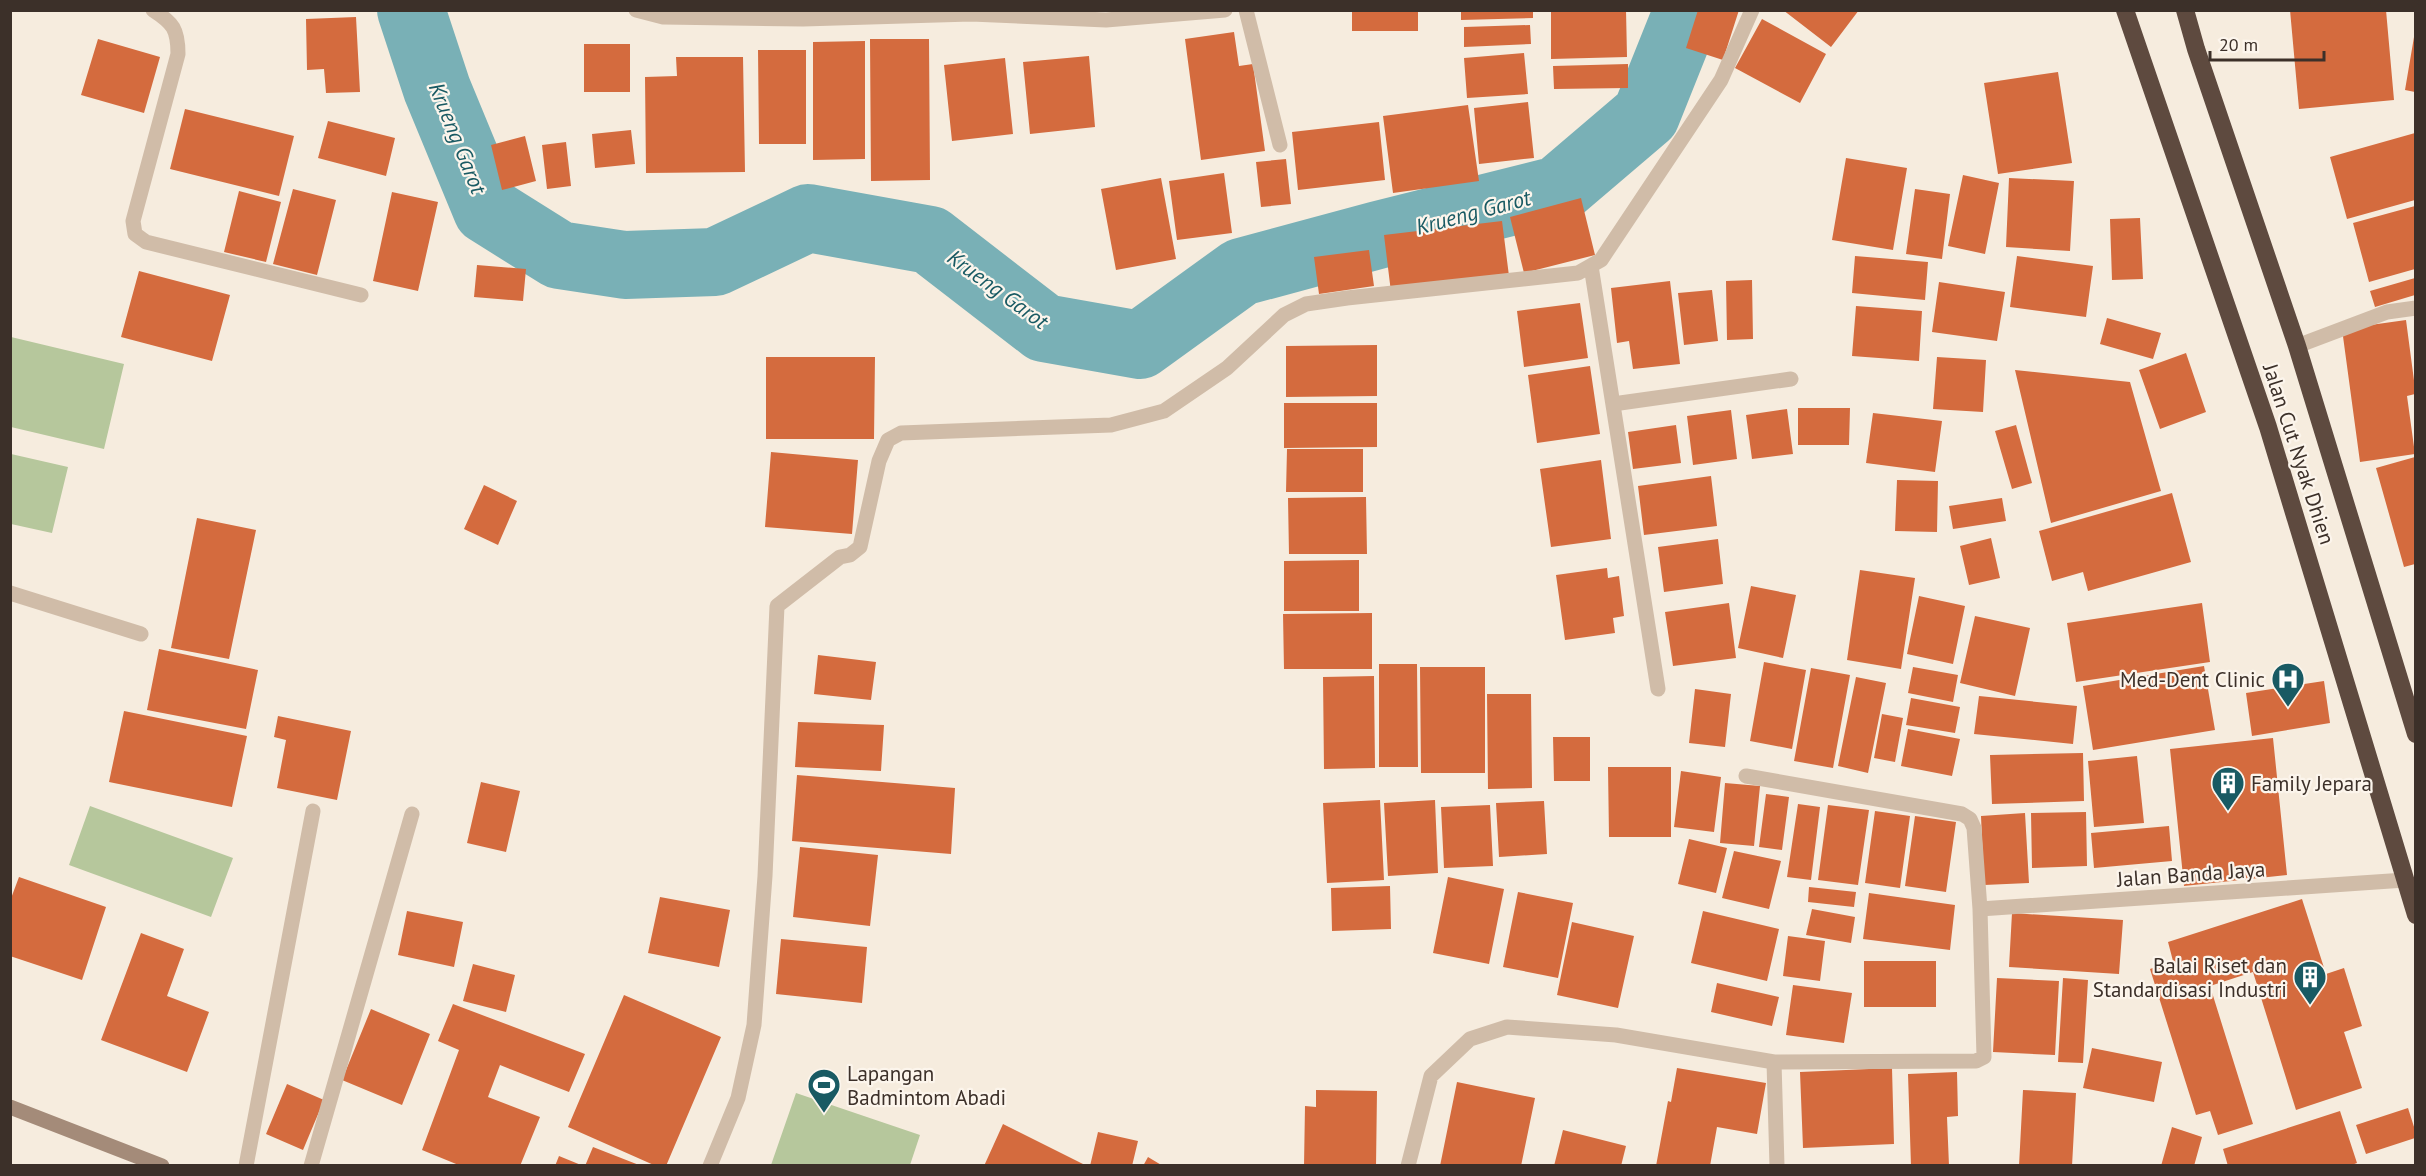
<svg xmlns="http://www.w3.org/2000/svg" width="2426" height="1176" viewBox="0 0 2426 1176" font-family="'PT Sans',sans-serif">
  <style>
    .pitch { fill: #b6c79c }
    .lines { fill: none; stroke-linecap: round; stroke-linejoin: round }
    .river { stroke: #79b0b6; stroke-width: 68 }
    .building { fill: #d46b3e }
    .lane { stroke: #d0bca8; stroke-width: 15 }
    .street { stroke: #d0bca8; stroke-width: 15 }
    .secondary { stroke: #a48b79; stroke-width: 15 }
    .highway { stroke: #5e4a3f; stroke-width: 18 }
    .labels { text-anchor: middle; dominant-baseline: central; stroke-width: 4.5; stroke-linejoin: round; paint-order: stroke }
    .street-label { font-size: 21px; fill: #3c3029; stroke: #fcf5ec }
    .poi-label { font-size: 21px; fill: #3c3029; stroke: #fcf5ec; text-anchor: end }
    .water-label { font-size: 22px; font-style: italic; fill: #195a63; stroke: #fcf5ec }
  </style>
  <rect width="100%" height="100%" fill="#f6ecde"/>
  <!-- pitch -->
  <path class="pitch" d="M11,337L124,364L104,449L11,427Z
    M11,454L68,467L52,533L11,524Z
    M90,806L233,858L211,917L69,865Z
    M796,1093L920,1135L910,1165H771Z"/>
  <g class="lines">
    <!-- river -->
    <path class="river" d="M411,10L437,89L487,210L559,255L625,265L715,262L808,218L930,240L1044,328L1140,345L1241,272L1378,235L1558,190L1646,115L1688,10"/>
  </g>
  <!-- building -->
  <path class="building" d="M1352,10H1418V31H1352Z
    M1461,10H1533V18L1461,20Z
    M1551,10H1626L1627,57L1551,59Z
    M1698,10H1739L1723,60L1686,48Z
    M1783,10H1859L1831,47Z
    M2290,10H2386L2394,100L2299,109Z
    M356,17L360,92L326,93L324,69L307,70L306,19Z
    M1762,19L1826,54L1800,103L1735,68Z
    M1530,25L1531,44L1464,47V27Z
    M1234,32L1239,66L1253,64L1265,151L1201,160L1185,39Z
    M2414,37H2415V92L2405,90Z
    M98,39L160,57L144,113L81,95Z
    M870,39H929L930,180L871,181Z
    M865,41V159L813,160V42Z
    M584,44H630V92H584Z
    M758,50H806V144H759Z
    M1524,53L1528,94L1467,98L1464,58Z
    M1089,56L1095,127L1030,134L1023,62Z
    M676,57H743L745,172L646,173L645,77L677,76Z
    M1005,58L1013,134L952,141L944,65Z
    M1628,64V88L1554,89L1553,66Z
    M2058,72L2072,163L1998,174L1984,83Z
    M1528,102L1534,158L1479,164L1474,108Z
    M1468,105L1479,181L1393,193L1383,116Z
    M185,109L294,136L279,196L170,169Z
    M328,121L395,138L386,176L318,158Z
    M1379,122L1385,180L1298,190L1292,132Z
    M631,130L635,164L595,168L592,134Z
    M2415,133V200L2347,219L2330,157Z
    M525,136L536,181L502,190L491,145Z
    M566,142L571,186L547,189L542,145Z
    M1846,158L1907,168L1893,250L1832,240Z
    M1286,159L1291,204L1261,207L1256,162Z
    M1224,173L1232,233L1177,240L1169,181Z
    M1963,175L1999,183L1985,254L1948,246Z
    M1161,178L1176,259L1116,270L1101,189Z
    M2009,178L2074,181L2070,251L2006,247Z
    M293,189L336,200L317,275L273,264Z
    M1915,189L1950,194L1942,259L1906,254Z
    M239,191L281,202L266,262L224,252Z
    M392,192L438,202L418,291L373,281Z
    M1581,198L1595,255L1524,273L1510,217Z
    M2415,206V269L2369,282L2353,223Z
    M2140,218L2143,279L2112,280L2110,219Z
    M1502,221L1509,276L1391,292L1384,235Z
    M1369,250L1374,286L1319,294L1314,257Z
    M1855,256L1928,262L1925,300L1852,293Z
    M2017,256L2093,266L2086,317L2010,307Z
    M477,265L526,269L523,301L474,297Z
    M139,271L230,295L212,361L121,337Z
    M2415,278V295L2375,307L2370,291Z
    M1752,280L1753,339L1727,340L1726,281Z
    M1670,281L1680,364L1633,369L1629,341L1617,343L1611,288Z
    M1939,282L2005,292L1997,341L1932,332Z
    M1712,290L1718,341L1684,345L1678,293Z
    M1580,303L1588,358L1524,367L1517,311Z
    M1856,306L1922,311L1919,361L1852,356Z
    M2107,318L2161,333L2153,359L2100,344Z
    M2406,320L2415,388V394L2407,396L2415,454L2360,462L2342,329Z
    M1377,345V396L1286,397V346Z
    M2186,353L2206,412L2160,429L2139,370Z
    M766,357H875L874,439H766Z
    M1937,357L1986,360L1983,412L1933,409Z
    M1590,366L1600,434L1537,443L1528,375Z
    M2015,370L2130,382L2161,491L2051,523Z
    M1284,403H1377V447L1284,448Z
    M1798,408H1850L1849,445H1798Z
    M1787,409L1793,454L1752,459L1746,415Z
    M1731,410L1737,459L1693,465L1687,416Z
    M1873,413L1942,421L1935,472L1866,463Z
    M1676,425L1681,463L1633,469L1628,432Z
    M2016,425L2032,483L2012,489L1995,431Z
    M1287,449H1363V492H1286Z
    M771,452L858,460L852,534L765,527Z
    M2415,457V564L2404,567L2376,468Z
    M1601,460L1611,539L1551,547L1540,469Z
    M1711,476L1717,526L1644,535L1638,486Z
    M1897,480L1938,481L1937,532L1895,531Z
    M484,485L517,501L498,545L464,529Z
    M2172,493L2191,562L2088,591L2083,572L2052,581L2039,531Z
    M1366,497L1367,554H1289L1288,498Z
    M2002,498L2006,521L1953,529L1949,506Z
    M197,518L256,530L229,659L171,648Z
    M1991,538L2000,578L1969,585L1960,546Z
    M1718,539L1723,584L1664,592L1658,547Z
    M1359,560V611H1284V561Z
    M1607,568L1608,578L1619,576L1624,616L1613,618L1615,633L1565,640L1556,575Z
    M1860,570L1915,578L1901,669L1847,660Z
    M1751,586L1796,595L1783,658L1738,648Z
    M1919,596L1965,606L1953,664L1907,654Z
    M1729,603L1736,658L1673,666L1665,612Z
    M2202,603L2210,662L2076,682L2067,623Z
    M1372,613V669H1284L1283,614Z
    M1975,616L2030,628L2015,696L1960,683Z
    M159,649L258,670L246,729L147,710Z
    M818,655L876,662L871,700L814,694Z
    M1764,662L1806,670L1792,749L1750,741Z
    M1379,664H1417L1418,767H1379Z
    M2204,666L2215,730L2093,750L2083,686Z
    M1420,667H1485V773H1421Z
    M1913,667L1958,675L1953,702L1908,693Z
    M1811,668L1850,675L1833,768L1794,761Z
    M1374,676L1375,768L1324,769L1323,677Z
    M1856,677L1886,683L1868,773L1838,766Z
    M2324,681L2330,723L2252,736L2246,693Z
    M1695,689L1731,694L1725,747L1689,743Z
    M1487,694H1531L1532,788L1488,789Z
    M1979,696L2077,706L2073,744L1974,734Z
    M1911,698L1960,707L1955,733L1906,725Z
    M124,711L247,736L232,807L109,782Z
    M1882,714L1903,718L1895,762L1874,758Z
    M278,716L351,731L337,800L277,788L286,740L274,737Z
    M798,722L884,725L881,771L795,767Z
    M1908,729L1960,739L1952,776L1901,766Z
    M1553,737H1590V781H1554Z
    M2273,738L2287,875L2184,886L2170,749Z
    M2083,753L2084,801L1992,804L1990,755Z
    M2137,756L2144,823L2094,827L2088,761Z
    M1608,767H1671V837H1609Z
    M1681,771L1721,777L1714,832L1674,827Z
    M797,775L955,788L951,854L792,841Z
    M481,782L520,791L506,852L467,843Z
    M1725,783L1760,786L1754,846L1720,843Z
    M1766,794L1789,797L1782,850L1759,847Z
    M1380,800L1384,880L1327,883L1323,803Z
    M1435,800L1438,873L1388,876L1384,803Z
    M1544,801L1547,854L1499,857L1496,803Z
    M1798,804L1820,807L1811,880L1787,877Z
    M1490,805L1493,866L1444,868L1441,807Z
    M1828,805L1869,810L1858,885L1818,880Z
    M1875,811L1910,816L1900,888L1865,883Z
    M2086,812L2087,866L2032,868L2031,813Z
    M2025,813L2029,883L1984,885L1981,816Z
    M1915,816L1956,822L1946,892L1905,886Z
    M2169,826L2172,861L2094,868L2091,833Z
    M1689,839L1727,848L1716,893L1678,884Z
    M800,847L878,855L870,926L793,917Z
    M1734,851L1781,861L1769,909L1722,898Z
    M19,877L106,907L82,980L10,956V901Z
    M1448,877L1504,889L1489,964L1433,953Z
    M1390,886L1391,929L1332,931L1331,888Z
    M1809,887L1856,892L1854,907L1808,902Z
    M1518,892L1573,903L1558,978L1503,967Z
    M1869,893L1955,905L1950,950L1863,939Z
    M660,897L730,910L719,967L648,953Z
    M2302,899L2326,974L2344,968L2362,1026L2344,1032L2362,1088L2296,1110L2253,972L2210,986L2253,1124L2218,1135L2210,1111L2196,1115L2150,969L2173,961L2168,942Z
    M1812,909L1855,917L1851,943L1806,935Z
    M407,911L463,922L454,967L398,955Z
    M1703,911L1779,929L1767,981L1691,963Z
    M2012,913L2123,920L2119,974L2009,967Z
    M1572,922L1634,936L1618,1008L1557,995Z
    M141,933L184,949L167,996L209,1012L187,1072L101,1040Z
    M1788,936L1825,941L1820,981L1783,976Z
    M781,939L867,947L862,1003L776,994Z
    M1864,961H1936V1007H1864Z
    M473,964L515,975L506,1012L463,1001Z
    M1997,978L2059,981L2055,1055L1993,1052Z
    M2063,978L2088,980L2083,1063L2058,1062Z
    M1717,983L1779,997L1772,1026L1711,1012Z
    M1793,985L1852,993L1844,1043L1786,1035Z
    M624,995L721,1037L666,1166H656L568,1127Z
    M453,1004L585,1054L569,1092L500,1065L488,1097L540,1117L520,1166H461L422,1150L459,1050L438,1041Z
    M371,1009L430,1034L402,1105L342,1080Z
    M2092,1048L2162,1062L2154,1102L2083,1088Z
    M1677,1068L1766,1083L1757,1134L1717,1127L1710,1166H1656L1668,1101L1671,1102Z
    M1892,1068L1894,1144L1803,1148L1800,1072Z
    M1957,1072L1958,1116L1947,1117L1949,1166H1911L1908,1074Z
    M1457,1082L1535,1098L1521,1166H1440Z
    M287,1084L324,1100L303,1150L266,1134Z
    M1316,1090L1377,1091L1376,1166H1304L1305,1106L1316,1107Z
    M2023,1090L2076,1093L2072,1166H2019Z
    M2408,1108L2415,1130V1138L2366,1154L2356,1125Z
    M2340,1111L2357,1163L2349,1166H2228L2223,1149Z
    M1003,1124L1087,1166H984Z
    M2172,1127L2202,1137L2194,1166H2161Z
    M1563,1130L1626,1146L1621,1166H1554Z
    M1098,1132L1138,1141L1132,1166H1090Z
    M593,1147L639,1165V1166H585Z
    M559,1156L581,1165V1166H555Z
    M1148,1157L1163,1166H1143Z"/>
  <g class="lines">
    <!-- lane -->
    <path class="lane" d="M246,1166L313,811
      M311,1166L412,814"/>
    <!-- street -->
    <path class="street" d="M153,10C173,23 178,29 178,54L133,221L135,234L146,242L361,295
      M636,10L663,17L803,19L971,14L1106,20L1225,10
      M1246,10L1280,145
      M1591,266L1658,689
      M2297,346L2387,312L2416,308
      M1613,404L1791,379
      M10,593L141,634
      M1980,909L2405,880
      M1774,1062L1777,1166
      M710,1166L738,1098L754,1025L765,876L777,606L840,557L850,555L860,547L879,461L888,440L901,433L1111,425L1164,411L1227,368L1284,315L1306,304L1347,298L1578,273L1601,260L1721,80L1752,10
      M1408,1166L1431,1076L1470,1039L1507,1027L1616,1035L1774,1062L1976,1061L1984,1057L1980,909L1974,828L1970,819L1962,814L1746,776"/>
    <!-- secondary -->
    <path class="secondary" d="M10,1107L162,1166"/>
    <!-- highway -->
    <path class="highway" d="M2125,10L2268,427L2416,915
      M2185,10L2196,49L2297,346L2416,734"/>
  </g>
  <!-- icons -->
  <defs>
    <g id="hospital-pin" transform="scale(1.725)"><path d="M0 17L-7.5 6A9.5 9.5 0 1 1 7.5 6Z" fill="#195a63" stroke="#fcf5ec"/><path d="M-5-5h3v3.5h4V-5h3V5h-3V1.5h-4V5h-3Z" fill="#fff"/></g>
    <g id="building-pin" transform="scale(1.725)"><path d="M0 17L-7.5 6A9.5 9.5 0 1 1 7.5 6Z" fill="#195a63" stroke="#fcf5ec"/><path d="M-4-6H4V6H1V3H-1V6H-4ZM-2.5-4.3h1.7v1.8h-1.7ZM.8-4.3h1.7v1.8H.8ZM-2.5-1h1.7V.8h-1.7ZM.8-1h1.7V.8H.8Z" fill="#fff"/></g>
    <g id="stadium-pin" transform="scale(1.725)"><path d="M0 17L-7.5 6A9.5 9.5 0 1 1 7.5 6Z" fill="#195a63" stroke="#fcf5ec"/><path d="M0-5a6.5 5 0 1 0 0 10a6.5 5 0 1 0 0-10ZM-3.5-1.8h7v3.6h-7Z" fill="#fff"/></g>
  </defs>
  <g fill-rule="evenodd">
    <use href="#hospital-pin" x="2288" y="679"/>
    <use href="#building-pin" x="2228" y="783"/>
    <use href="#building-pin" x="2310" y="977"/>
    <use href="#stadium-pin" x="824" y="1085"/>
  </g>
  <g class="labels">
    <!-- street labels -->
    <g class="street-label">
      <text transform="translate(2299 454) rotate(72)">Jalan Cut Nyak Dhien</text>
      <text transform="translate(2191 874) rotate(-4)">Jalan Banda Jaya</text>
    </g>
    <!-- poi labels -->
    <g class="poi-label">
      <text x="2265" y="679">Med-Dent Clinic</text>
      <text x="2251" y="783" text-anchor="start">Family Jepara</text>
      <text x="2287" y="965">Balai Riset dan<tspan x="2287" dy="24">Standardisasi Industri</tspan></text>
      <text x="847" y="1073" text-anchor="start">Lapangan<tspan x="847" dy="24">Badmintom Abadi</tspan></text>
    </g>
    <!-- water labels -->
    <g class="water-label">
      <text transform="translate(458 138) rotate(68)">Krueng Garot</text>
      <text transform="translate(1473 212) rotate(-15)">Krueng Garot</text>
      <text transform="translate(998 289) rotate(36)">Krueng Garot</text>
    </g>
  </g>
  <!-- border -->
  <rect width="2426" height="1176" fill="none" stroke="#3c3029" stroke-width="24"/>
  <!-- scale -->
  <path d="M2210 51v9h114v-9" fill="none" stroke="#3c3029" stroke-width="3"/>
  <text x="2219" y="51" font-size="18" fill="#3c3029" stroke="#fcf5ec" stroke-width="4.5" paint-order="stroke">20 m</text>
</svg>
